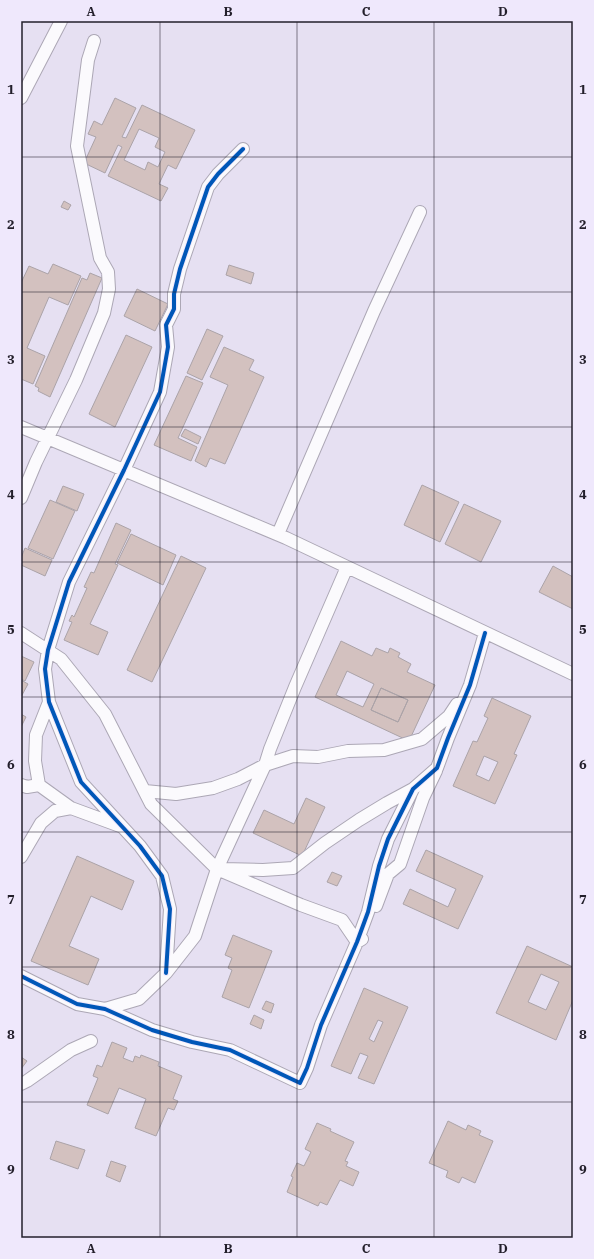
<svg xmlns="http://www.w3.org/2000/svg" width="594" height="1259" viewBox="0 0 594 1259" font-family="'IBM Plex Serif',serif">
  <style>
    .building { fill: #d3c1bf; stroke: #aba3a8; fill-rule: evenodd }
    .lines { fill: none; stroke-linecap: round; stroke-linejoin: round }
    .minor-casing { stroke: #aca7b5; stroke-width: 14 }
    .minor { stroke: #fbfafd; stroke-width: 12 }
    .cycleway-casing { stroke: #efe8fc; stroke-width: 6 }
    .cycleway { stroke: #0057b8; stroke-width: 4 }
    .grid { fill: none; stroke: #231f2b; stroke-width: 1; stroke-opacity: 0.55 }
    .neatline { fill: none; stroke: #231f2b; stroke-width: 1.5 }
    .grid-label { font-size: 13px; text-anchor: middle; font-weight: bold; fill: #231f2b }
  </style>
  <rect width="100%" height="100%" fill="#e6e0f2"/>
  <!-- building -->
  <path class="building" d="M115,98L136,108L122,137L126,138L142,105L195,130L176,169L168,165L159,184L168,188L161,201L108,176L122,147L118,145L105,173L84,163L96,137L88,134L94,121L102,125ZM139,129L159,138L155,147L165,152L158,167L148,162L145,170L124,160Z
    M64,201L71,205L68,210L61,207Z
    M53,264L81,276L68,305L49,297L27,348L45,356L33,384L21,379V283L29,266L48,274Z
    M229,265L254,273L251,284L226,275Z
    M90,273L102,278L50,397L38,391L39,388L35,386L82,278L87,280Z
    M137,289L168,304L155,331L124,316Z
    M207,329L223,336L202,380L187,373Z
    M126,335L152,347L115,427L89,414Z
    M224,347L254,360L249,370L264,377L225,464L210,458L206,467L195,461L228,385L210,377Z
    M186,376L203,383L178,438L197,447L191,461L154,445Z
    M185,429L201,437L198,444L181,436Z
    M422,485L459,502L440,542L404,525Z
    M63,486L84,494L77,511L56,502Z
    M50,500L75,511L53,559L28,548Z
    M464,504L501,521L481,562L445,544Z
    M116,523L131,530L115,564L118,565L90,624L108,632L98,655L64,640L72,622L69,621L72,615L74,617L87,588L84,587L91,572L94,573Z
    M131,534L176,555L163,585L117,563Z
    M25,548L52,560L45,576L21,565V558Z
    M181,556L206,568L152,682L127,670Z
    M553,566L573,577V609L539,592Z
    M341,641L372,656L376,648L388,653L390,648L400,653L398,657L411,664L407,672L435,685L409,741L315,697ZM347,671L374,684L363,707L336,695ZM381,688L408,700L398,722L371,710Z
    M21,656L34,662L25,681L21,679Z
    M21,680L28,684L21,697Z
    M381,688L408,700L398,722L371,710Z
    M492,698L531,716L514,754L517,755L495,804L453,786L473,741L477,742L488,718L484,716ZM484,756L498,762L489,781L476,775Z
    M21,714L26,717L21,727Z
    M306,798L325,807L302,856L253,833L264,810L294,824Z
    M426,850L483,876L458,929L403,904L410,889L448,907L456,889L416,871Z
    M77,856L134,881L122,910L91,896L69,946L99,959L88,985L31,961Z
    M332,872L342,876L337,886L327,882Z
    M233,935L272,951L249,1008L222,997L232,970L228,968L232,958L225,955Z
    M527,946L573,967V1000L556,1040L496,1013ZM541,974L559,982L546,1010L528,1002Z
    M364,988L408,1007L374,1084L358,1078L368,1056L360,1053L351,1074L331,1066ZM378,1020L383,1022L374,1042L369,1039Z
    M266,1001L274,1004L271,1013L262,1009Z
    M254,1015L264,1020L261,1029L250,1024Z
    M112,1042L127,1048L123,1058L133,1062L135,1056L140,1058L141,1055L159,1062L158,1066L182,1076L173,1099L178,1101L174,1110L168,1108L156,1136L135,1128L146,1099L119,1088L108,1114L87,1105L98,1078L93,1076L97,1065L102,1067Z
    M21,1057L27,1061L21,1069Z
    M448,1121L466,1130L468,1125L481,1131L479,1135L493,1141L475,1183L462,1177L459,1183L446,1177L448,1171L429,1163Z
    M317,1123L331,1129L330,1131L354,1142L345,1161L348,1162L346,1166L359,1172L353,1186L340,1180L327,1205L320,1202L318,1206L287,1192L293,1177L291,1176L297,1163L304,1166L311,1152L305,1149Z
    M56,1141L85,1150L78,1169L50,1159Z
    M111,1161L126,1166L120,1182L106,1176Z"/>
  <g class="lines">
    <!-- minor casing -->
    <g class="minor-casing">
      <path id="minor" d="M21,98L61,21
        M21,427L286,538L573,674
        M21,498L36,462L76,380L104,313L109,289L108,272L100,258L77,146L88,60L94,41
        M278,534L374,311L420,212
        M21,633L61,659L105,714L151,804L217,869L301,905L342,920L357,942L362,939
        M49,702L36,735L35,761L39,785L71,808
        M21,785L27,787L39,785
        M145,791L176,794L213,788L238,779L265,765L293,756L318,757L348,751L384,750L422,739L449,716L457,704
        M21,857L41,823L55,811L71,808L120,826
        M222,869L263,870L293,868L325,843L359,820L387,803L413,789
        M376,906L388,874L400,864L423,798L436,771
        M166,973L170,909L162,876L140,846L81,782L49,702L45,669L48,650L69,582L124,470L160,392L168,347L166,325L174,309V294L180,269L208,187L218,174L243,149
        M21,976L77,1004L105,1009L152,1030L192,1042L230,1050L300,1083L307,1068L321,1025L357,942L368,912L379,866L388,839L413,789L437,768L448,738L470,685L485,633
        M105,1009L139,999L166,973L195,936L217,869L265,765L270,749L295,687L347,567
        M21,1084L27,1081L71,1050L91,1041"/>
    </g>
    <!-- minor -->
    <use href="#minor" class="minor"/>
    <!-- cycleway casing -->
    <g class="cycleway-casing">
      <path id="cycleway" d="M166,973L170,909L162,876L140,846L81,782L49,702L45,669L48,650L69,582L124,470L160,392L168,347L166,325L174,309V294L180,269L208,187L218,174L243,149
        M21,976L77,1004L105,1009L152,1030L192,1042L230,1050L300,1083L307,1068L321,1025L357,942L368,912L379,866L388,839L413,789L437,768L448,738L470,685L485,633"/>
    </g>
    <!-- cycleway -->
    <use href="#cycleway" class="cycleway"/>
  </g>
  <!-- grid -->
  <path class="grid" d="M160,21V1238M297,21V1238M434,21V1238M21,157H573M21,292H573M21,427H573M21,562H573M21,697H573M21,832H573M21,967H573M21,1102H573"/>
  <!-- border -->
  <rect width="594" height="1259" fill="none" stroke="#efe8fc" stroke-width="44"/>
  <rect x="22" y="22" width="550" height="1215" class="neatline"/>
  <g class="grid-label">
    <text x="91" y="16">A</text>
    <text x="228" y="16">B</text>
    <text x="366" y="16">C</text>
    <text x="503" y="16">D</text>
    <text x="11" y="94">1</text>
    <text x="583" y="94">1</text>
    <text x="11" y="229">2</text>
    <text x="583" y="229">2</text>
    <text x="11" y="364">3</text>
    <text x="583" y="364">3</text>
    <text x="11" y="499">4</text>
    <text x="583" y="499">4</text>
    <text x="11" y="634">5</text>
    <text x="583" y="634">5</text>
    <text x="11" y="769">6</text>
    <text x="583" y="769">6</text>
    <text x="11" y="904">7</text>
    <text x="583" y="904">7</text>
    <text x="11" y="1039">8</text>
    <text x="583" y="1039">8</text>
    <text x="11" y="1174">9</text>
    <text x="583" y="1174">9</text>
    <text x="91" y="1253">A</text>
    <text x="228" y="1253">B</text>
    <text x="366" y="1253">C</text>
    <text x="503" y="1253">D</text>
  </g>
</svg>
